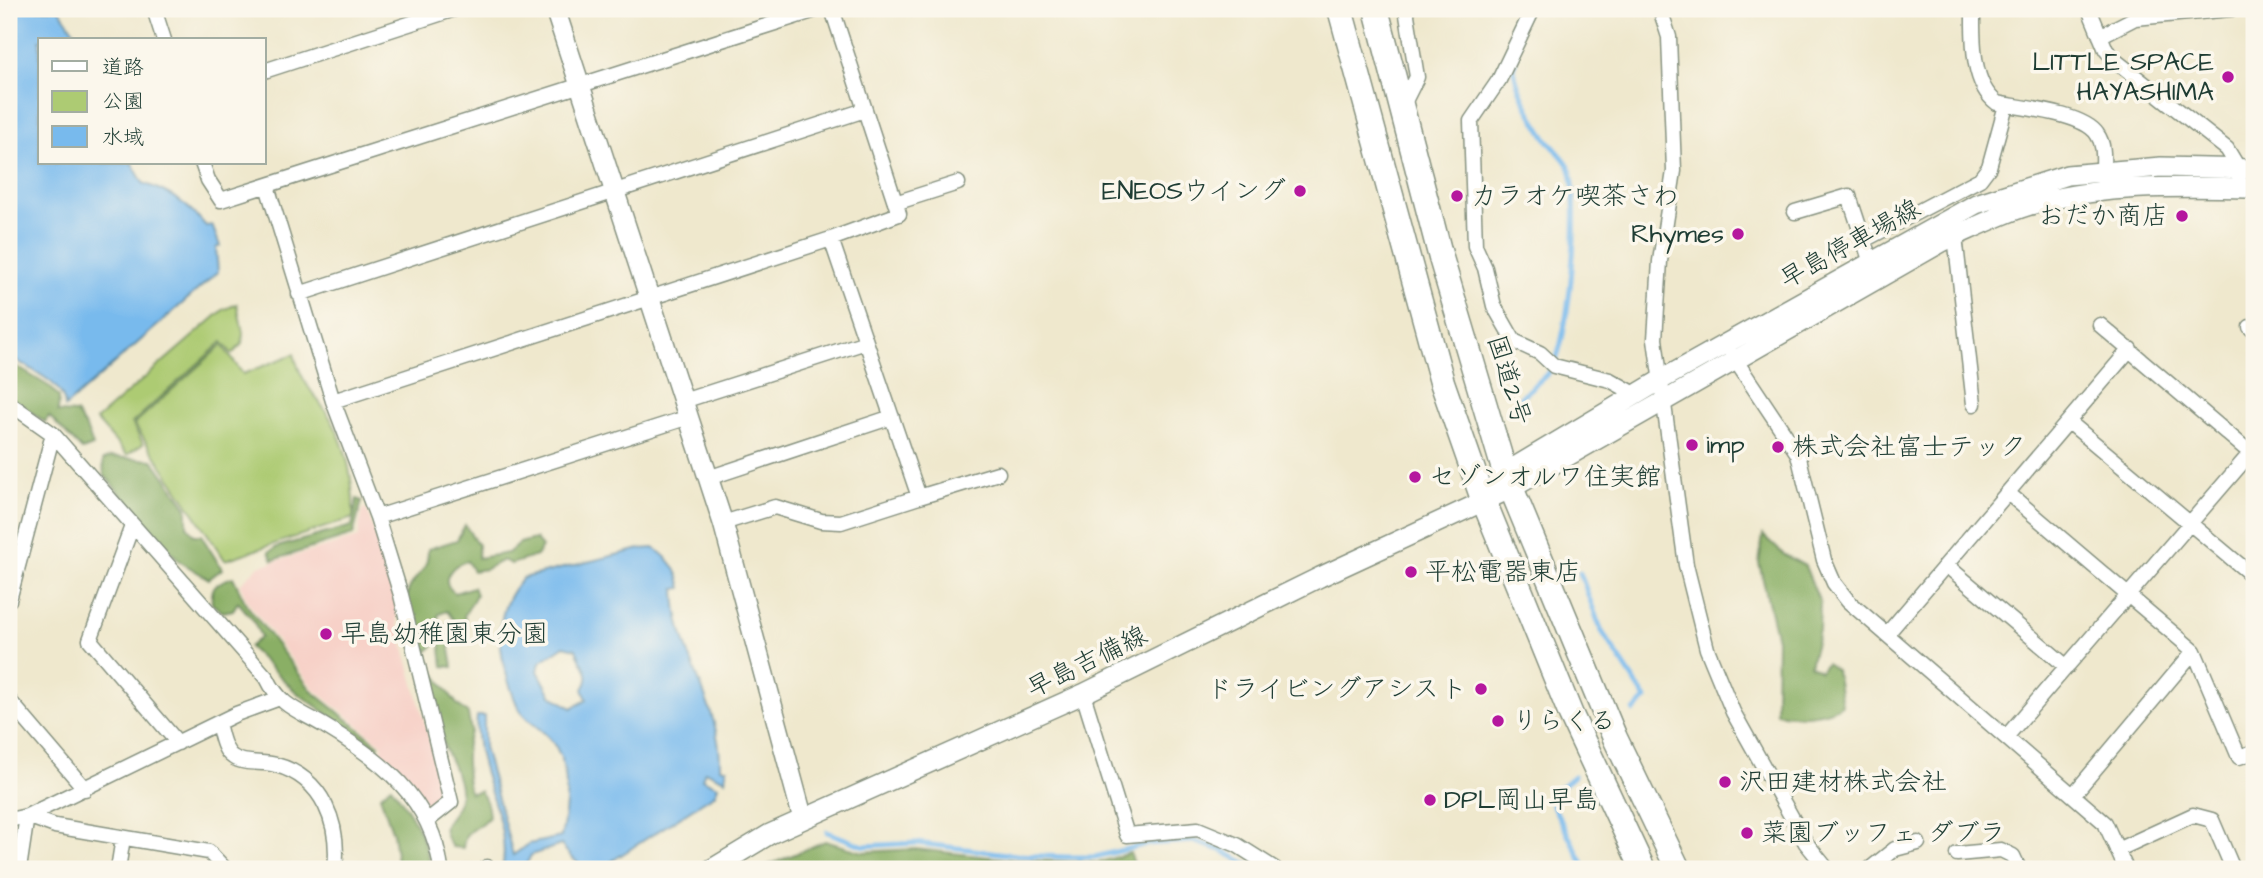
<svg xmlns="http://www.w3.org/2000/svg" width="2263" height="878" viewBox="0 0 2263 878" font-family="'Architects Daughter','Klee One',sans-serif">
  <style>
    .built { fill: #f7d1c8 }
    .green { fill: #adcb73; stroke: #668454; stroke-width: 2 }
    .forest { fill: #8aaf65; stroke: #54764c; stroke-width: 2 }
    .water { fill: #78baed; stroke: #4c7c90; stroke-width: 2; fill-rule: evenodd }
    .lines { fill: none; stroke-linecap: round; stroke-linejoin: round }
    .stream { stroke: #78baed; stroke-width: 5 }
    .street-casing { stroke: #879280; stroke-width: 17 }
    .secondary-casing { stroke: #879280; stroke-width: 22 }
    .highway-casing { stroke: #879280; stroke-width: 27 }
    .street { stroke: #fff; stroke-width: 14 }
    .secondary { stroke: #fff; stroke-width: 19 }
    .highway { stroke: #fff; stroke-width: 24 }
    .poi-dot { fill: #b5179e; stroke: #fbf7ec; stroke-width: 2.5 }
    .labels { text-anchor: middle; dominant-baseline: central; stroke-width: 7; stroke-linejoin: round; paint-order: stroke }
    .poi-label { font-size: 26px; fill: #1f3d34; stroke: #fbf7ec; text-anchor: start }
    .street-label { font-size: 26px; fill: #1f3d34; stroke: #fbf7ec }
  </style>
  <rect width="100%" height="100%" fill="#fbf7ec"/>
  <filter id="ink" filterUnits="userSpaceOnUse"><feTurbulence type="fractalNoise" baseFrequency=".0143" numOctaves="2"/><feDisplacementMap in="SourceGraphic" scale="14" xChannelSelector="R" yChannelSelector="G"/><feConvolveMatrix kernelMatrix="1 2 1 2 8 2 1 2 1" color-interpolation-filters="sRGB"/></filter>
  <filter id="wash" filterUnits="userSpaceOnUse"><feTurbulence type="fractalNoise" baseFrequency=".00686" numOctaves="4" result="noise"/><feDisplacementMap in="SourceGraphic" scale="28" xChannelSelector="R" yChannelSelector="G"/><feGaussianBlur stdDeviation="1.57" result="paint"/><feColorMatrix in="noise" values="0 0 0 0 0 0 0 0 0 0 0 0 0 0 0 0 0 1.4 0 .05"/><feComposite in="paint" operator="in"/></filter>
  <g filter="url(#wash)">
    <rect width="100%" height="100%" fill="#efe8cd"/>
    <!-- built -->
    <path class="built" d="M366,508L396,598L397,622L439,775L441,792L437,801L425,804L407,775L380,752L383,745L314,689L248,602L240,584L259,566L358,538L362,510Z"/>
    <!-- green -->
    <path class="green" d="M237,304L243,333L242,344L232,354L222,342L132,423L143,444L127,455L96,420L223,310Z
      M222,345L243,374L294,354C303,388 316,394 332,421C348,450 354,485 353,518L225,560L134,424Z"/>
    <!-- forest -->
    <path class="forest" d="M9,362L50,387L59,397L58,412L76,413L86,428L93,446L82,450L49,416L45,422L9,396Z
      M111,457L153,460L187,508V526L194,535H201L222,569L209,579L179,561L104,475L103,460Z
      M357,499L362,501L353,535L273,560L269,552L277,547L352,526Z
      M465,525L478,545V558L508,553L520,543L535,539L542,547L537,556L511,564L503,560L486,569L473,571L467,561C451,565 438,581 455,593L473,587L476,595L464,616L467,626L460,629L447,611L439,614L436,625H446L453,667L443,666L440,640L425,653C414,641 401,603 410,587C419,570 428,572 428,549L457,540Z
      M1763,535L1783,554L1805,566L1820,603L1819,630L1810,665L1820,671L1826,663L1836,670L1842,705C1824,716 1798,717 1776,713L1777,639L1759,563Z
      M233,577L246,604L312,691L379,745L377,749L296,692L249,647L261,637L253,620L238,602L233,610L223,612L212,604C210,585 216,583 233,577Z
      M435,674L457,704L468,714L471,731C463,744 466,779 470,793L480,791C487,800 488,806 489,817C477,830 465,827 463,848L452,847C432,818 458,821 460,795C462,780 450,762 445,749C438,726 436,702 429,679Z
      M391,786C411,812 425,836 431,869H398L393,833L380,796Z
      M825,841L863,852L916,849L1013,860L1098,863L1130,853L1136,869H760Z"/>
    <!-- water -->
    <path class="water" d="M9,9H59L80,40H40V163H132L143,183C171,193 187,203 206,226L212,225L220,246L216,248L218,272L65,407C64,380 27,370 9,355Z
      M654,548C670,559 678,569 682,588L675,589C675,652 722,705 720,768H727L725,780L705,771L702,779L718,786L715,794L612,861L606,869C578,869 578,864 561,845L531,855L524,869H502C513,822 472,770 477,716H484V747L513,855L529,844L561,837C567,809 571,773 556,747C546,730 532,726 522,713C516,706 512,692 509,683C497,645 494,609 523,578L640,549ZM564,646L576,649C581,665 594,673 583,689L587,700L572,708L551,695L538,671L540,662Z"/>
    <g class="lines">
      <!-- stream -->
      <path class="stream" d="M1515,63C1509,77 1537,126 1547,139C1553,148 1566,158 1570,169C1581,202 1570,339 1552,368C1542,383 1524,389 1515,405
        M1580,573L1601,630L1646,699L1634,711
        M1574,776L1556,791L1552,804L1586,869
        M827,832L864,846L916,843L1016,855L1067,857H1095L1147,844L1193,841L1221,850L1256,869"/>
    </g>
  </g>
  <g filter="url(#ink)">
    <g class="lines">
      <!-- street casing -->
      <g class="street-casing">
        <path id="street" d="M154,9L164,40
          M1533,9L1499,80L1471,121L1475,246L1485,268L1494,306L1514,341L1540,353L1554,366L1610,380L1637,395
          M1660,9L1669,37L1674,171L1660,261L1655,339L1686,565L1707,649L1733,712L1806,843L1827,869
          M1973,9C1973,38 1971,84 1997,103C2022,108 2083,113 2097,134C2105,145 2103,159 2103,172
          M2089,9L2106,50L2117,62L2227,149L2239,169V176
          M2100,36L2135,18L2231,9
          M264,71L455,9
          M1402,107L1417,77L1406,9
          M202,163L208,180L221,200L819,9
          M267,186L333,401L377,517L401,595L451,802L427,821
          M895,203L958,183
          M1795,212L1849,196L1871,263
          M1955,236L1974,404
          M1864,240L1980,179L1989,167L2006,105
          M299,294L865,110
          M2100,325L2254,456
          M2250,327L2254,331
          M1732,355L1798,454L1824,560L1834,583L1848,601L2105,823L2126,869
          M333,401L831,239L899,214L832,9
          M683,401L866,342
          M9,403L53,434L267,678C281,707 296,709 323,725C380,759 432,798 441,869
          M2069,422L2254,577
          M708,478L892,417
          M2009,494L2194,651L2239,757L2254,752
          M919,497L998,473
          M377,517L689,417
          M723,523L775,507L821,521L841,522L919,497L831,239
          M132,526L90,640L178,743
          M1946,565L2067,667
          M9,600L53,434
          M1887,634L2130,349
          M1083,694L1127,835L1198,829L1237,845L1275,869
          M9,700L85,789
          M218,723C221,734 223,751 233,757C244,765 263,761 276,765C324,778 340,825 335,869
          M2006,737L2254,449
          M2073,795L2194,651
          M27,816L55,826L209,852L225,869
          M9,820L27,816L236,714L277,699
          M2117,850L2193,815L2212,820L2233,869
          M1957,854L2001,850L2013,856L2019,869
          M19,869L27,816
          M118,869L123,838
          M487,869V867
          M1870,869L1895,849L1918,843"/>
      </g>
      <!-- secondary casing -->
      <g class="secondary-casing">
        <path id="secondary" d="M555,9L723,523L803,819
          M1498,482L1505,473L1659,381L1976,204L2067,175L2161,167L2254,169
          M712,869L770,834L1083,694L1320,577L1512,488L1942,242C1974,228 2006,211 2041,202C2111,184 2183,187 2254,188"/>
      </g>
      <!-- highway casing -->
      <g class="highway-casing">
        <path id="highway" d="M1340,9L1442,382L1483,499L1571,715L1643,869
          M1376,9L1441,258L1505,473L1615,738L1678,869"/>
      </g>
      <!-- street -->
      <use href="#street" class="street"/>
      <!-- secondary -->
      <use href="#secondary" class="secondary"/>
      <!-- highway -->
      <use href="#highway" class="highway"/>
    </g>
  </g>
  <!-- markers -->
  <g class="poi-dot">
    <circle cx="2228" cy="77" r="7"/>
    <circle cx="1300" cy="191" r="7"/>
    <circle cx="1457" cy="196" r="7"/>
    <circle cx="2182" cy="216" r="7"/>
    <circle cx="1738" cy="234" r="7"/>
    <circle cx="1692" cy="445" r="7"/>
    <circle cx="1778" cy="447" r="7"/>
    <circle cx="1415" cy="477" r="7"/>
    <circle cx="1411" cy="572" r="7"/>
    <circle cx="326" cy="634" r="7"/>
    <circle cx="1481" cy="689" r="7"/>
    <circle cx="1498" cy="721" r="7"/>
    <circle cx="1725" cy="782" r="7"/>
    <circle cx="1430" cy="800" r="7"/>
    <circle cx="1747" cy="833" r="7"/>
  </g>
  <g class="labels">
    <!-- poi labels -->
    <g class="poi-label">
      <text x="2214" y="62" text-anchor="end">LITTLE SPACE<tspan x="2214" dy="30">HAYASHIMA</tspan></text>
      <text x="1286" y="191" text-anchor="end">ENEOSウイング</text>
      <text x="1471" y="196">カラオケ喫茶さわ</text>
      <text x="2168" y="216" text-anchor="end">おだか商店</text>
      <text x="1724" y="234" text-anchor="end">Rhymes</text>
      <text x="1706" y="445">imp</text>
      <text x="1792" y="447">株式会社富士テック</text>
      <text x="1429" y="477">セゾンオルワ住実館</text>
      <text x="1425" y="572">平松電器東店</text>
      <text x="340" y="634">早島幼稚園東分園</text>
      <text x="1467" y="689" text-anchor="end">ドライビングアシスト</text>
      <text x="1512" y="721">りらくる</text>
      <text x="1739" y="782">沢田建材株式会社</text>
      <text x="1444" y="800">DPL岡山早島</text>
      <text x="1761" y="833">菜園ブッフェ ダブラ</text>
    </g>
    <!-- street labels -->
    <g class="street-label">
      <text transform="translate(1850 244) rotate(-29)">早島停車場線</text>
      <text transform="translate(1509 380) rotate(73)">国道2号</text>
      <text transform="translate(1087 662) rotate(-26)">早島吉備線</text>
    </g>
  </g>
  <!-- margin -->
  <rect width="2263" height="878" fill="none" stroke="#fbf7ec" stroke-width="35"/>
  <!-- legend -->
  <rect x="38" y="38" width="228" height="126" fill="#fbf7ec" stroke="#a3ada2" stroke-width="2"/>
  <rect x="52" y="61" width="35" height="10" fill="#ffffff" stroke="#a3ada2" stroke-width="2"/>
  <text x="102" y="74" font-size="21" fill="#1f3d34">道路</text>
  <rect x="52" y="91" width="35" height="21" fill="#adcb73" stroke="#a3ada2" stroke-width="2"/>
  <text x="102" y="108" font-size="21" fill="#1f3d34">公園</text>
  <rect x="52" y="126" width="35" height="21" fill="#78baed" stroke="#a3ada2" stroke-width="2"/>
  <text x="102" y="144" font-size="21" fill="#1f3d34">水域</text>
</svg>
